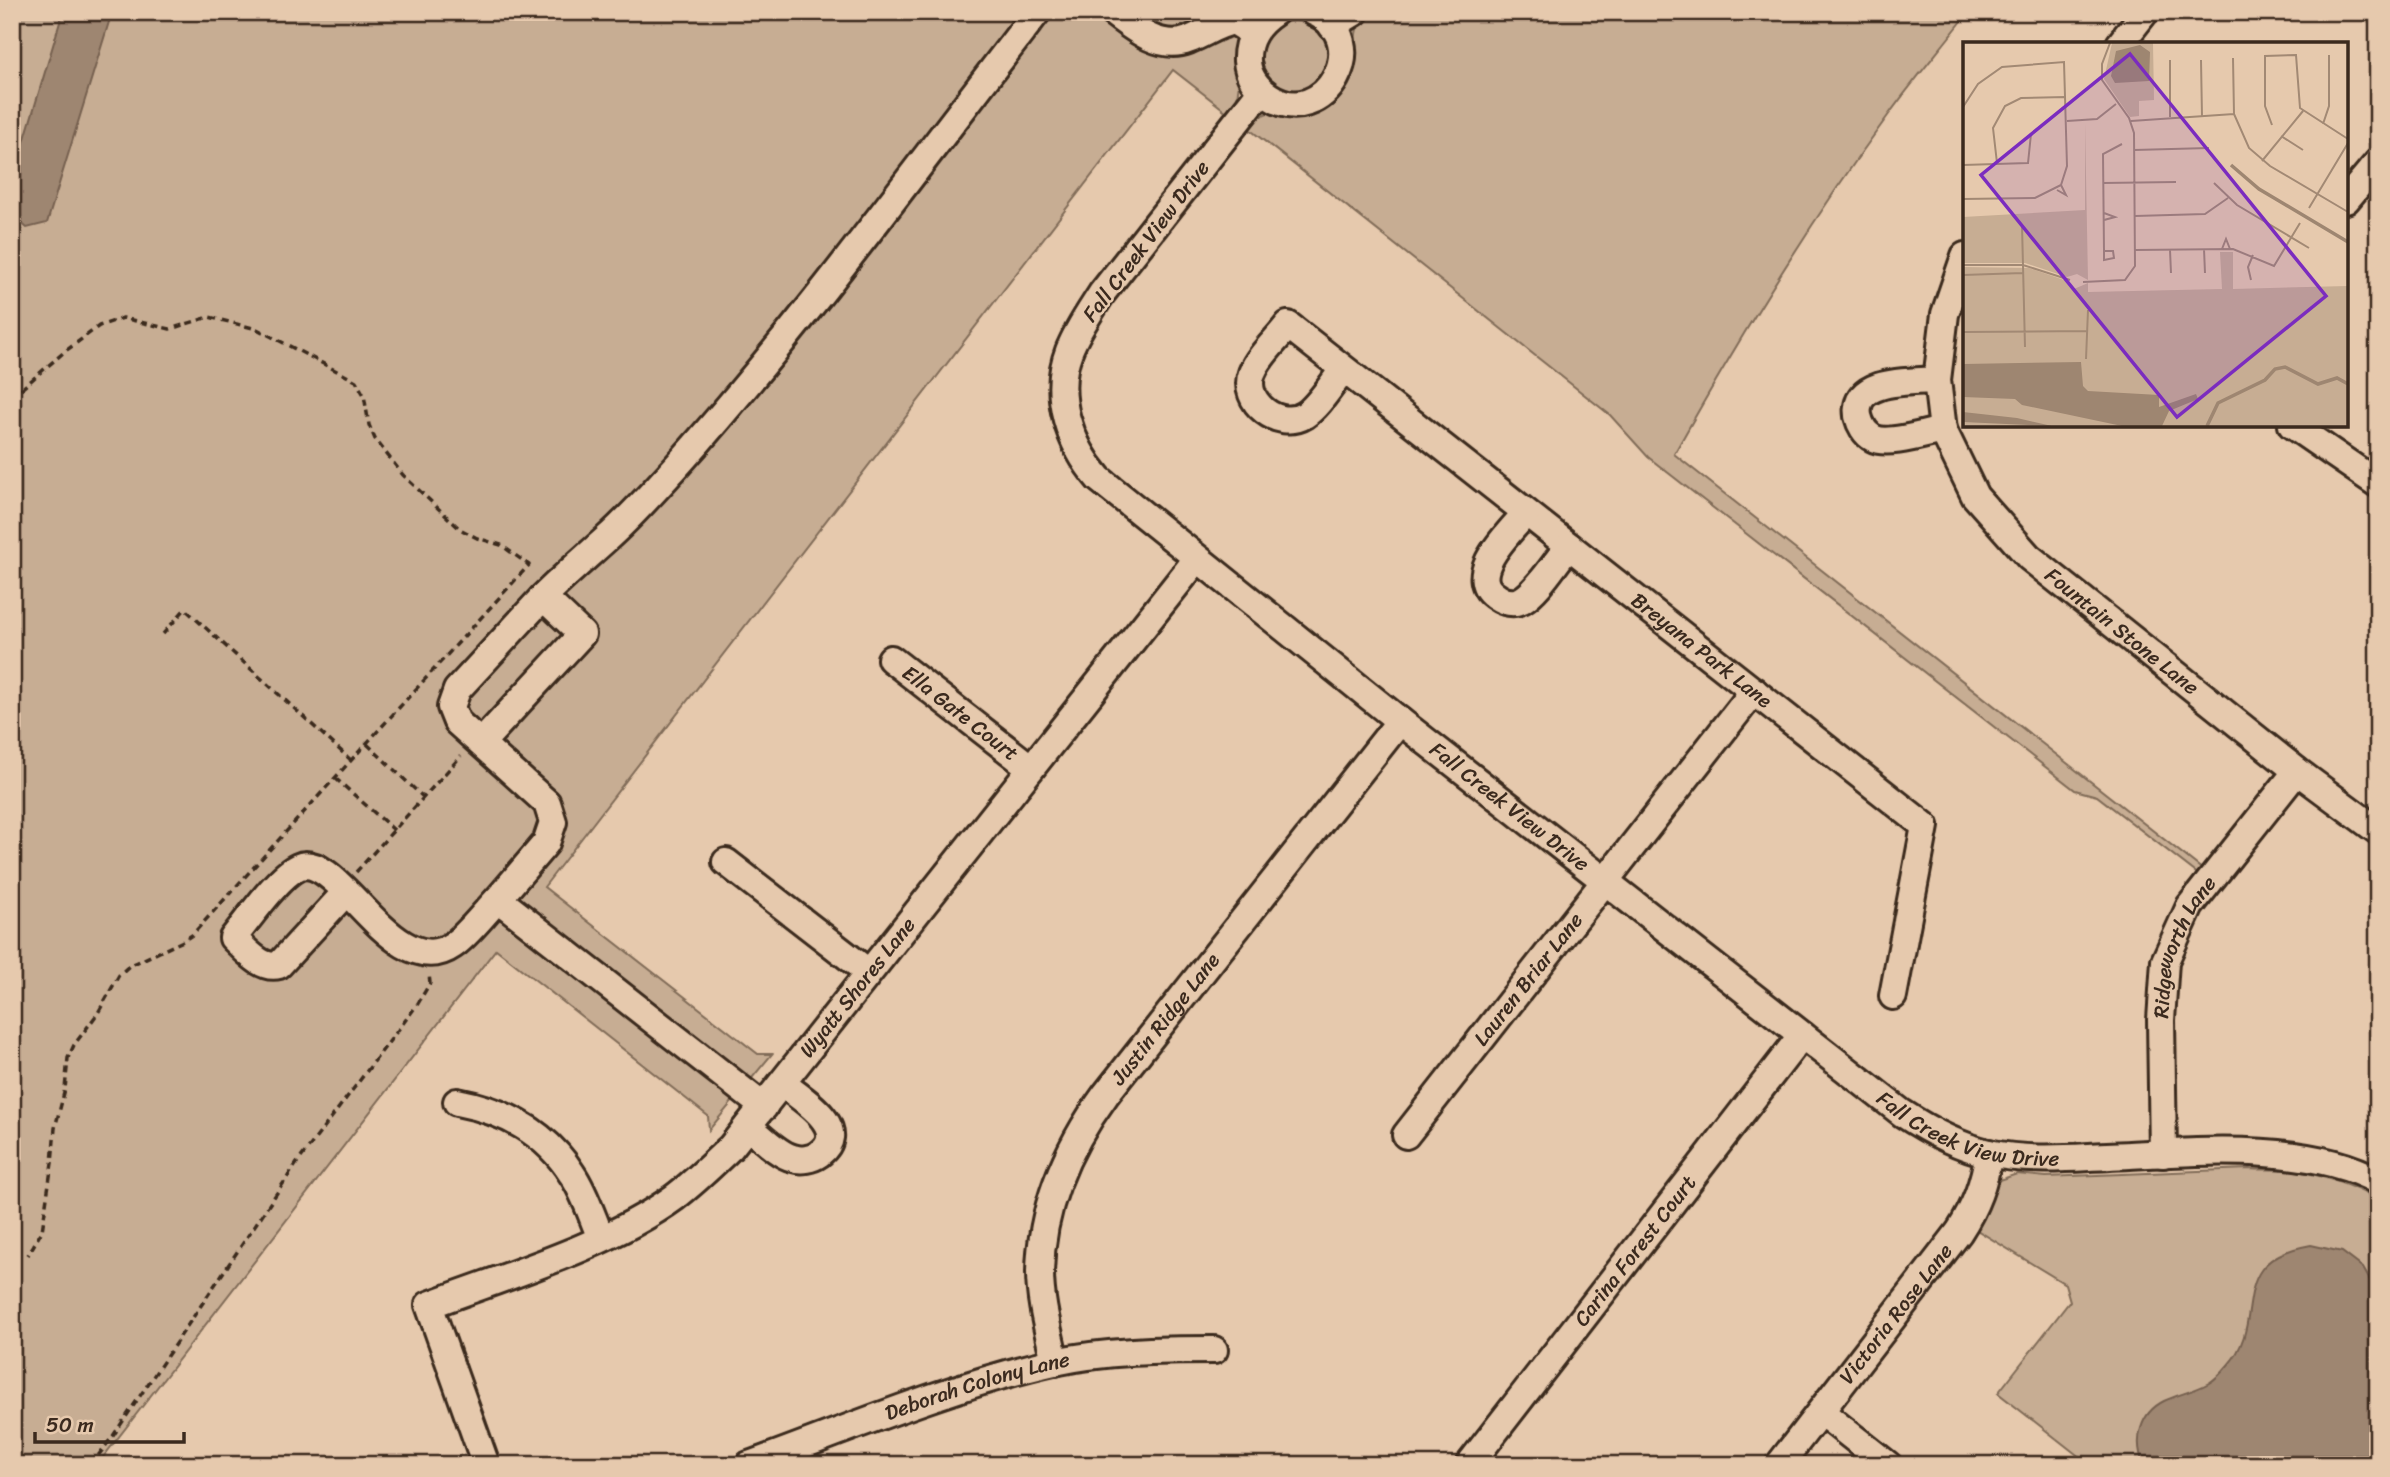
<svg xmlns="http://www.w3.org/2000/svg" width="2390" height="1477" viewBox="0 0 2390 1477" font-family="Sriracha,sans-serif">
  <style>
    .green { fill: #c7ad93; stroke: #816c58; stroke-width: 2 }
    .water { fill: #9e8671; stroke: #766150; stroke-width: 2 }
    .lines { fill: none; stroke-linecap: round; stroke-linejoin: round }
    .minor-casing { stroke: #3b2a1e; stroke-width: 32 }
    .path { stroke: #3b2a1e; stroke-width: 3.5; stroke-dasharray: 7 5; stroke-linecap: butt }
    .minor { stroke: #e6c9ad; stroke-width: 26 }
    .labels { text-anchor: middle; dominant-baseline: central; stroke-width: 5; stroke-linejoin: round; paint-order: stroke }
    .street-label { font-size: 21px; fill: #3b2a1e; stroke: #e6c9ad }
    .inset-river { fill: none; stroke: #9e8671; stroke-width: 3.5 }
    .inset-road { fill: none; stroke: #a28974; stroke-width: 2 }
    .view { fill: #7b2cbf; fill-opacity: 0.15; stroke: #7b2cbf; stroke-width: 3.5 }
    .inset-edge { fill: none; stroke: #3b2a1e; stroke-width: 3.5 }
  </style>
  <rect width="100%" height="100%" fill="#e6c9ad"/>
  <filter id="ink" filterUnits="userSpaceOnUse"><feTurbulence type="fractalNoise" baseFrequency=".0143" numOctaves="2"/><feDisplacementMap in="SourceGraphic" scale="14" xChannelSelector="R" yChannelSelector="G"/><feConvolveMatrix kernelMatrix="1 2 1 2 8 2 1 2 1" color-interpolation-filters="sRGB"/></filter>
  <g filter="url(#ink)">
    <!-- green -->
    <path class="green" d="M12,12H1251L1235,41L1234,62L1239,83L1237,98L1227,112L1173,70L544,887L758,1054H772L709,1130L708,1116L496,949L97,1465H12Z
      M1374,12H1969C1942,47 1913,81 1887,117C1808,225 1739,338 1674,454L2203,870L2199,875L2097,796L2075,790L1648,457L1610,415L1248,128L1255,119L1265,114L1346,86C1350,77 1354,68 1355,58C1357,35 1350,26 1374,12Z
      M1260 56a35 35 0 1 1 70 0a35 35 0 1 1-70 0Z
      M2249,1169C2262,1170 2275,1169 2288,1170C2314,1172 2355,1186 2378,1200V1465H2090L1998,1393L2070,1301L2065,1284L1977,1230L1999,1180L2017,1174L2046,1177Z"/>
    <!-- water -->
    <path class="water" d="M63,12H112L47,223L27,228L12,215V182Z
      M2311,1245L2342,1252L2363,1268L2371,1282L2378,1313V1465H2144C2133,1441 2140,1413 2164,1401C2179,1394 2195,1391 2209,1383C2216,1379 2223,1371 2228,1365C2269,1319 2223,1260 2311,1245Z"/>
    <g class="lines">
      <!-- minor casing -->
      <g class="minor-casing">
        <g id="minor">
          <path d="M1112,12C1133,28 1160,51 1188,40C1204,34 1217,24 1234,21L1253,33"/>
          <path d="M1275,12C1257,24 1246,39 1247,61C1248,76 1257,88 1269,96C1324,133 1376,39 1314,12"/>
          <path d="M1332,26L1355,12"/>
          <path d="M2120,44L2145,12"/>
          <path id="s1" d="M1261,91L1102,293C1090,312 1077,330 1069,351C1052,395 1070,445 1099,479L1400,721L1902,1113C1928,1130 1957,1146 1988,1153C2022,1160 2055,1159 2089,1157C2175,1154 2301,1138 2378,1181"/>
          <path d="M2346,200L2378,162"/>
          <path id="s2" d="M1965,256L1945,314L1937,380L1943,430L1975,496L2029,557L2297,771L2378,831"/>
          <path id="s3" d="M1344,369L1288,325C1277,340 1259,355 1252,373C1241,402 1279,431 1305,415C1319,406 1333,382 1344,369L1925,826L1893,996"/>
          <path d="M1937,380C1912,382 1852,378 1858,416C1860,424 1865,434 1873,438C1887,446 1927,433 1943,430"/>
          <path d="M2292,425L2378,484"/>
          <path d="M1526,513C1510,532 1462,576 1497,597C1504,602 1514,604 1522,600C1539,590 1556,561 1569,546"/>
          <path d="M543,597C563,577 584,559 605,540C630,518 653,492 675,468C804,324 919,164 1037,12"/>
          <path id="s4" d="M891,659L1031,768"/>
          <path d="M481,743L582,634L543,597L457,690L451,707L457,722L547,803L553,822L546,843L498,899L764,1107"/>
          <path d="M726,862L868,972"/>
          <path d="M346,892L279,965C261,970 245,949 233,938C248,920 278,876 298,867C338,848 394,986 453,945C467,936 485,912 498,899"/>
          <path d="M457,1102C504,1111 545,1131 572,1174C585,1193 592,1217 601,1238"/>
          <path d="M748,1126C761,1136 777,1154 793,1158C801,1161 812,1159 819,1154C853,1128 800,1098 783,1084"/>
          <path id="s5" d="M1406,1135L1754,691"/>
          <path id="s6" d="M2163,1154L2161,1020L2165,961L2190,906L2297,771"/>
          <path id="s7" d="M1055,1362C1049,1333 1040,1303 1040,1272C1041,1207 1068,1146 1106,1094L1400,721"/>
          <path d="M1821,1412L1888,1465"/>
          <path id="s8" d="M486,1465L429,1305C506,1276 608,1246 675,1197C695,1182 713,1164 731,1147L1197,559"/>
          <path id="s9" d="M749,1465C848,1429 952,1385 1054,1362C1106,1351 1161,1350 1214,1350"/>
          <path id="s10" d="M1469,1465L1802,1035"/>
          <path id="s11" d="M1779,1465L1959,1232C1976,1206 1984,1183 1989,1153"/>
        </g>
      </g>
      <!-- path -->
      <path class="path" d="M12,397L63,353L99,326L123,318L170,329L209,317L257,329L356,381L364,395L369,425L375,439L403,475L460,529L477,538L501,545L529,565L192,935L183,941L129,966L119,975L98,1013L74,1045L68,1058L65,1089L55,1128L52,1163L42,1231L28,1255
        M163,634L185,609L352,761
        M367,744L424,798
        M335,778L394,830
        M356,872L461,756
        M91,1465L113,1436L297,1163L417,1005L430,983L429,974"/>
      <!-- minor -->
      <use href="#minor" class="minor"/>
    </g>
  </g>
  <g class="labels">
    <!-- street labels -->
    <g class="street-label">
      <text transform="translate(1146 241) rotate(-53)">Fall Creek View Drive</text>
      <text stroke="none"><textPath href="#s2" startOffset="452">Fountain Stone Lane</textPath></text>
      <text stroke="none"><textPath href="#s3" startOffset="733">Breyana Park Lane</textPath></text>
      <text stroke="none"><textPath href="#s4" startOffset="88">Ella Gate Court</textPath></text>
      <text stroke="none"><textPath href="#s1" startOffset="987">Fall Creek View Drive</textPath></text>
      <text stroke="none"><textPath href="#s6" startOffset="212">Ridgeworth Lane</textPath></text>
      <text stroke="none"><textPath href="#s5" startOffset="198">Lauren Briar Lane</textPath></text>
      <text stroke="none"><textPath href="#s8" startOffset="718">Wyatt Shores Lane</textPath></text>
      <text stroke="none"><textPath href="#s7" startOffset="380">Justin Ridge Lane</textPath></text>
      <text stroke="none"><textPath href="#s1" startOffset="1554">Fall Creek View Drive</textPath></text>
      <text stroke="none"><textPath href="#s10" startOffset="271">Carina Forest Court</textPath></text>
      <text stroke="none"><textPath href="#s11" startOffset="191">Victoria Rose Lane</textPath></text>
      <text stroke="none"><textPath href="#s9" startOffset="242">Deborah Colony Lane</textPath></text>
    </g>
  </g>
  <!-- overview -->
  <g transform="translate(1963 42)">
    <rect width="385" height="385" fill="#e6c9ad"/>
    <path d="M149,1H190L191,58L176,59V74L167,75L141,37ZM122,81L125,238L114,232L104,235L62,221H0V175L122,168ZM257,210H270V247L385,244V384H0V225L66,226L104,239L111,247L125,241V250L259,247Z" fill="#c7ad93"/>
    <path d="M177,3L187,10L186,39L152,41L148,34L153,9ZM118,320L120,344L125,349L196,353V365L233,352L235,357L206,369L199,384H159L59,363L52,357L0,355V322ZM0,370L54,376L89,384L0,380Z" fill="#9e8671"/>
    <path class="inset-river" d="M268,123L296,147L385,200M244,384L255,361L302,338L312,327L322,325L355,342L374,336L385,342"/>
    <path class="inset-road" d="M270,16L271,72L286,106L307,124L385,170M207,18V75M238,18L239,75M0,65L15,42L39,25L101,20L104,124L98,143L72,156L0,157M104,79L134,77L153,62M168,79L271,72M360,82L366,64V13M309,83L302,64V14L333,13L337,66L385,97M318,94L340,108M171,108L246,106M299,119L340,69M34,121L30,86L42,64L58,56L103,55M0,123L65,121L68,92M140,141L213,140M251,141L274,163L346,206M94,148L103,153L98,143M346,166L385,101M141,171L152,175L141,178M172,174L242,172L265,156M59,183L62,305M241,207L242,231M259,207L263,197L267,207M172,208L270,207L311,224L337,181M207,208L208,231M141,209V218L151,216L150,209H141L140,112L159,102M0,223H60L107,238M0,233L60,231M288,238L285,225L290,213M120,240L162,238L172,224L171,91L166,76L139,38V22L147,1M0,290L124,289M123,317L125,268"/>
    <path class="view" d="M167,12L363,254L214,375L18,133Z"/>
    <rect width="385" height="385" class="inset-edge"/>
  </g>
  <!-- margin -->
  <rect width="2390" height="1477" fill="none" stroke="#e6c9ad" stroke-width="42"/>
  <rect x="21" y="21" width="2348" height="1435" fill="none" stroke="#3b2a1e" stroke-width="2.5" filter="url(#ink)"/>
  <!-- scale -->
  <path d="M35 1432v10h149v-10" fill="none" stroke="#3b2a1e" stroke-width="3.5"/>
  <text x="46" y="1432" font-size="21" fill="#3b2a1e" stroke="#e6c9ad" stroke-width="5" paint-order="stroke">50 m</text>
</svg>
